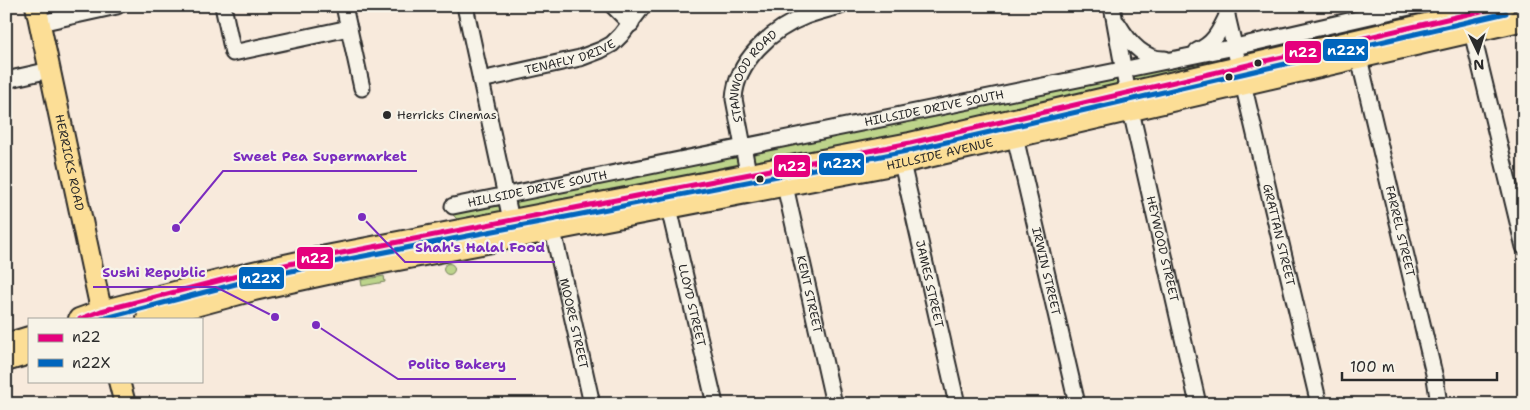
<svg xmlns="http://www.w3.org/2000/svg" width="1530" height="410" viewBox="0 0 1530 410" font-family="'Shantell Sans',sans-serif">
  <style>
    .green { fill: #bdd48b; stroke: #74805b }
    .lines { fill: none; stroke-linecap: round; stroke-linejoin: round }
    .minor-casing { stroke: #2b2b2b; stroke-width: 19 }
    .major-casing { stroke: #2b2b2b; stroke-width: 24 }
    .minor { stroke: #f7f3e8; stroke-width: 15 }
    .major { stroke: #fcde96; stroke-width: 20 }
    .bus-1-casing { stroke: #f7f3e8; stroke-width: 9 }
    .bus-2-casing { stroke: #f7f3e8; stroke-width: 9 }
    .bus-1 { stroke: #e5007d; stroke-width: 5 }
    .bus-2 { stroke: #0065bd; stroke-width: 5 }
    .bus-dot { fill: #2b2b2b; stroke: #f7f3e8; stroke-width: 2 }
    .labels { text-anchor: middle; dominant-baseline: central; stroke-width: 4.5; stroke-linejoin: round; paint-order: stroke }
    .street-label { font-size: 12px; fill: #2b2b2b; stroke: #f7f3e8 }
    .poi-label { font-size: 12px; fill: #2b2b2b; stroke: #f7f3e8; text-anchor: start }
    .leader { fill: none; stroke: #7b2cbf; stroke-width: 2 }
    .callout-dot { fill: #7b2cbf; stroke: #f7f3e8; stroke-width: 2 }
    .callout-label { font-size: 14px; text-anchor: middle; font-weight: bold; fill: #7b2cbf; stroke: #f7f3e8; stroke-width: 4.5; stroke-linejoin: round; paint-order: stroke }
    .line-badge { stroke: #f7f3e8; stroke-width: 2 }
    .badge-label { font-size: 14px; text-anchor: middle; font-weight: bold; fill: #fff }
  </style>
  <rect width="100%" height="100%" fill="#f8eadc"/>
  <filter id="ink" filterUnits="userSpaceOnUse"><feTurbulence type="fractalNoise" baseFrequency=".02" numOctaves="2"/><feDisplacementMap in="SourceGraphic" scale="10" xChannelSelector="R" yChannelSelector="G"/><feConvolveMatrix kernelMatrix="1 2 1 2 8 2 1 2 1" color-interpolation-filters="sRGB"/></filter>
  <g filter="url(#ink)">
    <!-- green -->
    <path class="green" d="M1413,6H1504L466,229L445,206Z
      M443.5 269a5.5 5.5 0 1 1 11 0a5.5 5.5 0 1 1-11 0Z
      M384,276L385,282L362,286L361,280Z"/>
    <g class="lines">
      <!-- minor casing -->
      <g class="minor-casing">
        <g id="minor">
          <path d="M223,6L233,53L349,28"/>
          <path d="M344,6L362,88"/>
          <path d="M465,6L513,229"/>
          <path d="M613,6L631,24"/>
          <path id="s1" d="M1112,6L1131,111L1198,404"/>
          <path id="s2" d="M1227,6V16L1319,404"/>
          <path d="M40,23L117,6"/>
          <path d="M1118,24C1128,41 1143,60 1165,59"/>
          <path d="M1472,32L1524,247"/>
          <path d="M1197,51C1214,44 1219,32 1227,16"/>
          <path id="s3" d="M1359,58L1435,378L1439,404"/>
          <path d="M6,80L50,70"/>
          <path id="s4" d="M481,80L580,58L601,50L612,44L621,35L643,6"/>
          <path id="s5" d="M1015,137L1077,404"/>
          <path id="s6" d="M902,163L957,404"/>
          <path id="s7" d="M750,183L734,99C736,61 772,29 806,16C817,12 829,9 840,6"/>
          <path id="s8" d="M785,186L834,404"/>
          <path id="s9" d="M453,206L1235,47L1414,6"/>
          <path id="s10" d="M669,208L715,404"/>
          <path id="s11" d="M551,222L592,404"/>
        </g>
      </g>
      <!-- major casing -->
      <g class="major-casing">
        <g id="major">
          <path id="s12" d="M36,6L103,319"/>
          <path d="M79,319L101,311L249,273L321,257L910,143L1504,6"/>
          <path id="s13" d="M147,319L254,290L341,271L902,163L1524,20"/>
          <path d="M6,344L29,337"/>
          <path d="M6,361L29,354"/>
          <path d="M119,381L125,404"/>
        </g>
      </g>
      <!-- minor -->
      <use href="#minor" class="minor"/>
      <!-- major -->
      <use href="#major" class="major"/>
      <!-- bus-1 casing -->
      <g class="bus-1-casing">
        <path id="bus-1" d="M80,319L101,311L249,273L321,257L910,143L1503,6"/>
      </g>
      <!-- bus-2 casing -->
      <g class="bus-2-casing">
        <path id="bus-2" d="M102,319L251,280L323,264L912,150L1506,13"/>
      </g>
      <!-- bus-1 -->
      <use href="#bus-1" class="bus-1"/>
      <!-- bus-2 -->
      <use href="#bus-2" class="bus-2"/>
    </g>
  </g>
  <!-- markers -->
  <g class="bus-dot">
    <circle cx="1258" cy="63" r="4.5"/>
    <circle cx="1229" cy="77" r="4.5"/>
    <circle cx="387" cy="115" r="5"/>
    <circle cx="760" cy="179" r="4.5"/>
  </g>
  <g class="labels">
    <!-- street labels -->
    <g class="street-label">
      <text stroke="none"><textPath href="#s4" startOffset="92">TENAFLY DRIVE</textPath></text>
      <text stroke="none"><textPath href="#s7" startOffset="114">STANWOOD ROAD</textPath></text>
      <text stroke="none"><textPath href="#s9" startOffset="491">HILLSIDE DRIVE SOUTH</textPath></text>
      <text stroke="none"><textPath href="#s13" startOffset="810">HILLSIDE AVENUE</textPath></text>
      <text stroke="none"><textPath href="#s12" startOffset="160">HERRICKS ROAD</textPath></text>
      <text stroke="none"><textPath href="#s9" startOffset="86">HILLSIDE DRIVE SOUTH</textPath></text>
      <text stroke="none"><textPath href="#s3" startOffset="178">FARREL STREET</textPath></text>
      <text stroke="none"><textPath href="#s2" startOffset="235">GRATTAN STREET</textPath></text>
      <text stroke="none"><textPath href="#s1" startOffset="248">HEYWOOD STREET</textPath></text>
      <text stroke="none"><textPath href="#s5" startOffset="138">IRWIN STREET</textPath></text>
      <text stroke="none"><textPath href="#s6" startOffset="124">JAMES STREET</textPath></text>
      <text stroke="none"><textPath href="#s8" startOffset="111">KENT STREET</textPath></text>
      <text stroke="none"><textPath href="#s10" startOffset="100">LLOYD STREET</textPath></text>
      <text stroke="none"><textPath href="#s11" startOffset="104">MOORE STREET</textPath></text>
    </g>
    <!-- poi labels -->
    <g class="poi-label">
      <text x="397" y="115">Herricks Cinemas</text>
    </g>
  </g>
  <!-- callouts -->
  <path class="leader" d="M176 228L223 171H417M362 217L405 262H555M275 317L216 287H93M316 325L398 379H516"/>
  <g class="callout-dot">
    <circle cx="176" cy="228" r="5"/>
    <circle cx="362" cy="217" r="5"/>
    <circle cx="275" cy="317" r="5"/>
    <circle cx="316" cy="325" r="5"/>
  </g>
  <g class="callout-label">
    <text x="320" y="161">Sweet Pea Supermarket</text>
    <text x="480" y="252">Shah's Halal Food</text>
    <text x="154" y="277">Sushi Republic</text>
    <text x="457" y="369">Polito Bakery</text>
  </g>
  <g class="line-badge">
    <rect x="1322" y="38" width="47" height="24" rx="5" fill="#0065bd"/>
    <rect x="1284" y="40" width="38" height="24" rx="5" fill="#e5007d"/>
    <rect x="818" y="152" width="47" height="24" rx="5" fill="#0065bd"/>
    <rect x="773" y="154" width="38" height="24" rx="5" fill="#e5007d"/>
    <rect x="296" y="246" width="38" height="24" rx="5" fill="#e5007d"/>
    <rect x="238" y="266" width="47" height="24" rx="5" fill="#0065bd"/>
  </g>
  <g class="badge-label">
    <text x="1346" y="55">n22X</text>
    <text x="1303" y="57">n22</text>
    <text x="842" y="168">n22X</text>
    <text x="792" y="171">n22</text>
    <text x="315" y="263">n22</text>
    <text x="261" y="283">n22X</text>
  </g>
  <!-- margin -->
  <rect width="1530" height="410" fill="none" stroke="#f7f3e8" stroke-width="25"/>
  <rect x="12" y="12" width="1505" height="385" fill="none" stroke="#2b2b2b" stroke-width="2" filter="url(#ink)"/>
  <!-- legend -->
  <rect x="28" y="318" width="175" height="65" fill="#f7f3e8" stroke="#a5a39c"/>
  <rect x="38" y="334" width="25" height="8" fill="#e5007d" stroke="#a5a39c"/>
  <text x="72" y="342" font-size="15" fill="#2b2b2b">n22</text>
  <rect x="38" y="359" width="25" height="8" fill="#0065bd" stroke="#a5a39c"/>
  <text x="72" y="368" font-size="15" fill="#2b2b2b">n22X</text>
  <!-- north arrow -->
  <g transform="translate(1478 52) rotate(176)" stroke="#f7f3e8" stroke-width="4" paint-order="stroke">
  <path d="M0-4L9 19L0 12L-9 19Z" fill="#2b2b2b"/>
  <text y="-8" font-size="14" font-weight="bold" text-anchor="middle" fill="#2b2b2b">N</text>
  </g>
  <!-- scale -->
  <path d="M1342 372v8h155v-8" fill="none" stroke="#2b2b2b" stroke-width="2.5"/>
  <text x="1350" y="372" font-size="15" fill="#2b2b2b" stroke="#f7f3e8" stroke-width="4" paint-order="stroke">100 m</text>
</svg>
